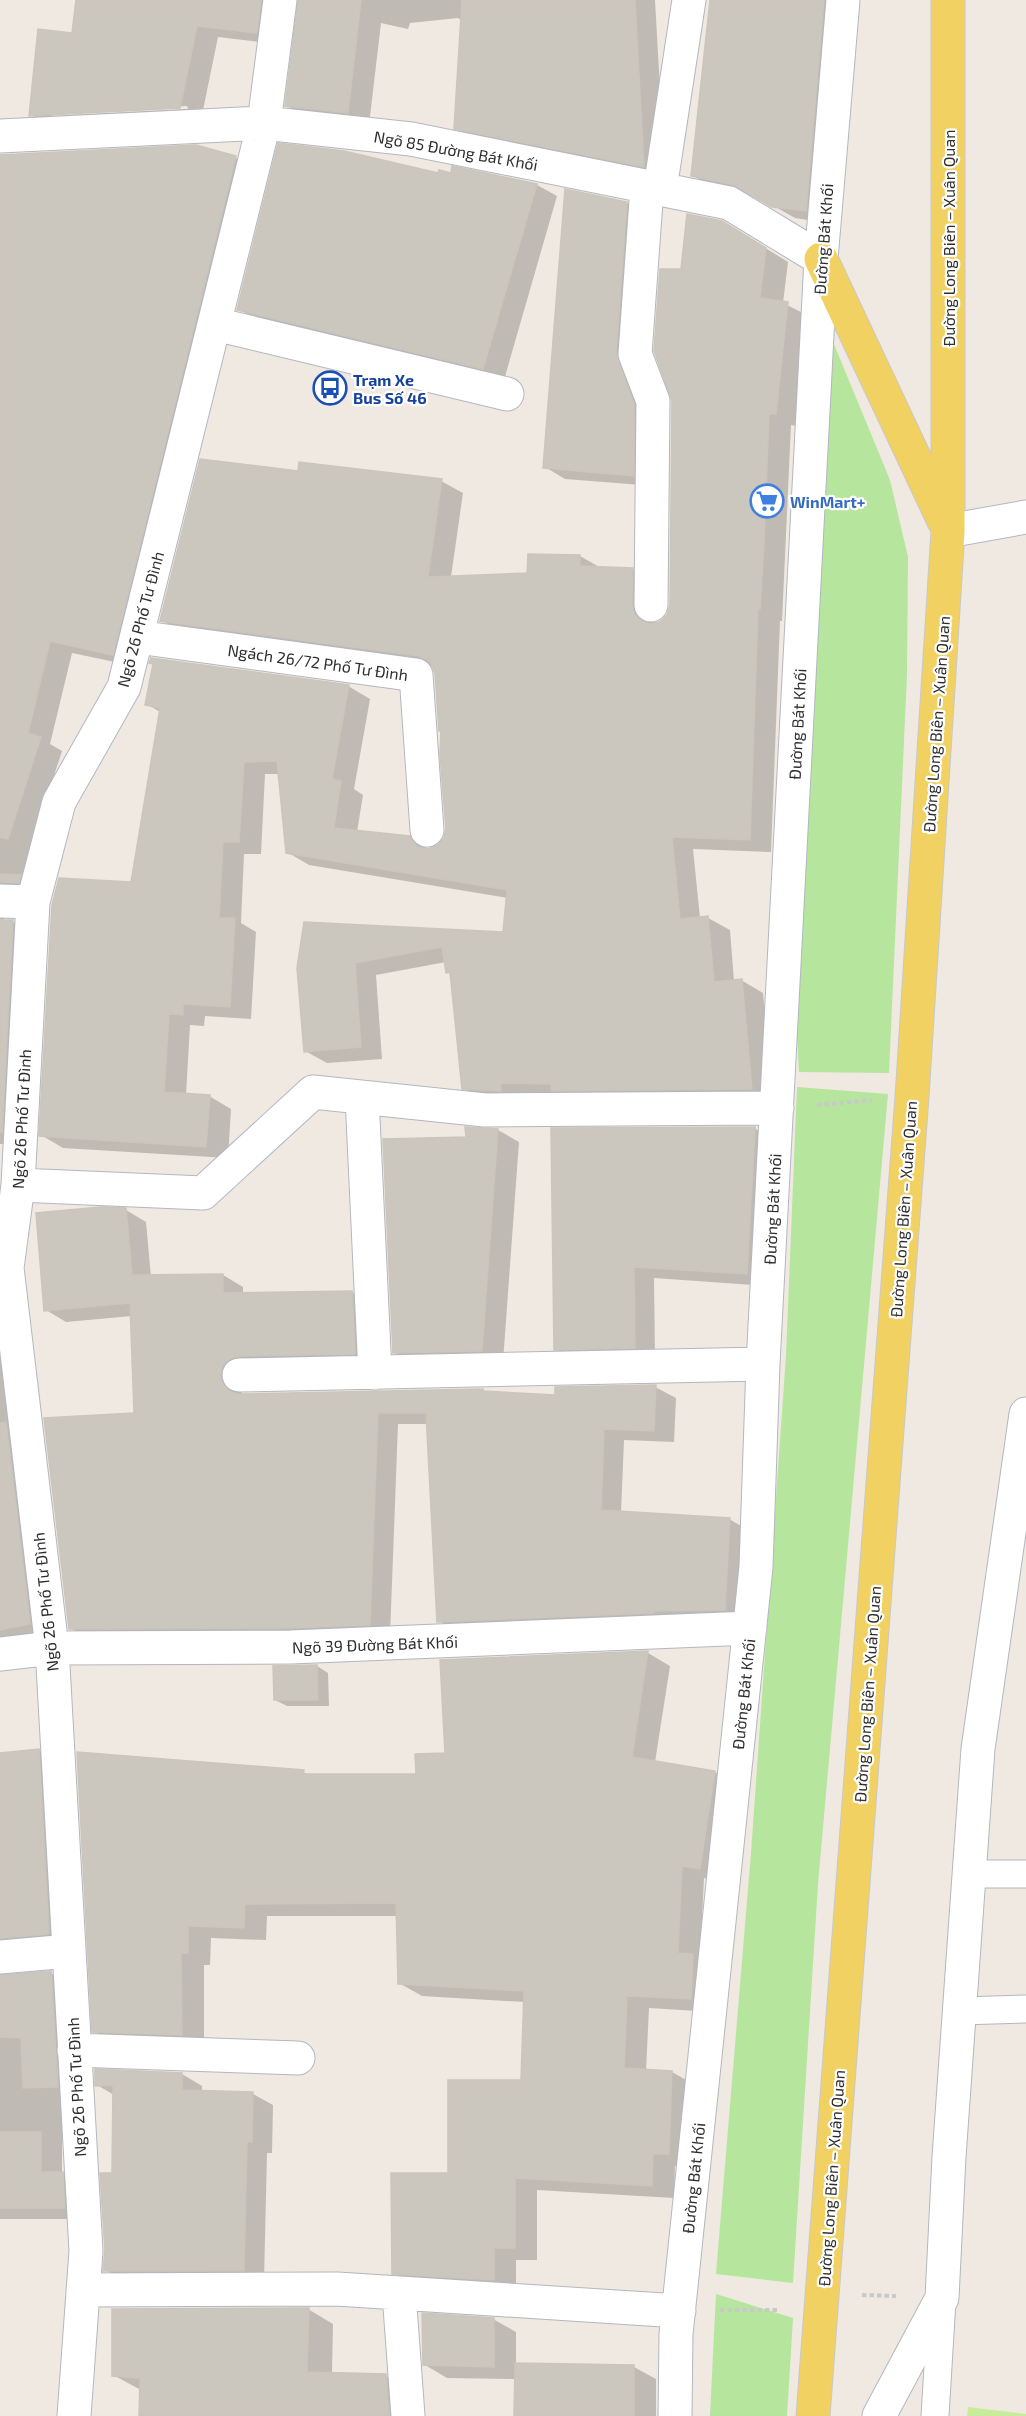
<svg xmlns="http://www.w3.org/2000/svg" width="1026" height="2416" viewBox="0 0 1026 2416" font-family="'Exo 2',sans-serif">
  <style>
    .green { fill: #b6e59e }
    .pitch { fill: #c9ec9a }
    .shadow { fill: #0003; fill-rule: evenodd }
    .building { fill: #cbc7bf; stroke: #cbc5ba; stroke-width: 1.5 }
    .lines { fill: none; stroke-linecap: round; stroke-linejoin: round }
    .service-casing { stroke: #b4b7c1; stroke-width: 29 }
    .minor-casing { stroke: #b4b7c1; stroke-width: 35 }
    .tertiary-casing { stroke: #b4b7c1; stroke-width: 35 }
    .primary-casing { stroke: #c9c9c9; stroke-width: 35 }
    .path { stroke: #c9c9c9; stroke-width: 4; stroke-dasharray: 4.5 3; stroke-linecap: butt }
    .service { stroke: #fff; stroke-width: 27 }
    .minor { stroke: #fff; stroke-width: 33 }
    .tertiary { stroke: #fff; stroke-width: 33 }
    .primary { stroke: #f2d163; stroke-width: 33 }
    .labels { text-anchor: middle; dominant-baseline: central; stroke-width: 4.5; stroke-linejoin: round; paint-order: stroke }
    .street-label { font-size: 16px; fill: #2e2e2e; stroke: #fff }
    .transit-label { font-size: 16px; font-weight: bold; fill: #164399; stroke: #fff; text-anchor: start }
    .shop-label { font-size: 16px; font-weight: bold; fill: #366cbe; stroke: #fff; text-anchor: start }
  </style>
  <rect width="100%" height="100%" fill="#efe9e1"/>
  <!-- green -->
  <path class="green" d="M824,320L890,480L908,557L907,674L889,1073L799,1072L796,1015Z
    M797,1087L888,1094L818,1884L793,2283L716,2274L751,1853L786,1355Z
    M716,2294L793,2318L787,2416H710Z"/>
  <!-- pitch -->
  <path class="pitch" d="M968,2407L1026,2414V2416H967Z"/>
  <!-- shadow -->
  <path class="shadow" d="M77,0H288L278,44L218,37L201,120L52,127L31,115L74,34ZM187,106L188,109L52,116V113Z
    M300,0H655L665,178L477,140L456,128L462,21L458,18L410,23L408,29L381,23L369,125L308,118L287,106Z
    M710,0H839L827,223L795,218L756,196L714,188L692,175Z
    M196,147L236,158L258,170L134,666L72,653L50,744L62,751L47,797L40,895L3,913L4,920L13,922L35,934L24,1144H0V156Z
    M453,168L537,185L557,196L504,380L259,321L239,309L439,175H453Z
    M627,203L647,215L654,486L565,479L545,467Z
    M744,235L788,262L783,303L809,316L797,426L791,425L785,557L782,621H780L771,852L693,849L700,918H708L730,930L734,981L741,980L763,993L773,1101H485L463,1088L452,975L447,972L446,962L376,975L382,1059L327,1063L305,1051L298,968L504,933L508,898L309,865L287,852L280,774H265L261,854H244L241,923L256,932L251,1019L205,1016L204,1026L190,1025L186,1095L209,1096L231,1109L228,1158L63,1148L41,1135L133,884L160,712L147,704L348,686L370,699L354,789L363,795L357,832L410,838L430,850L439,846L445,838L447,829L443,732L434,667L183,633L161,620L299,473L441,481L463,493L451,577L529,575L580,556L601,568L632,569L654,582V618L655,624L660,623L668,616L671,605L682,271Z
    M754,1128L775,1140L768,1286L654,1278L655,1359L577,1361L556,1349Z
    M498,1130L519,1142L503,1362L415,1364L394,1352L468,1139Z
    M126,1210L146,1222L151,1277L223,1275L243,1287V1294L352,1292L372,1304L375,1365L240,1387L242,1395L483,1390L487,1392L557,1396L655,1387L676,1398L674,1442L624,1440L621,1513L729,1519L750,1531L745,1621L459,1633L439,1621L428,1424H398L390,1636L90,1640L70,1628L135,1415L132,1316L66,1322L46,1310Z
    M0,1297L51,1641H0Z
    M648,1653L670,1666L655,1762L715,1772L737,1785L722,1881L704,1878L700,1960L713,2012L649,2008L646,2071L672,2072L695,2085L692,2166H675L674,2198L537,2190V2260H516V2292L416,2286L393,2273L450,2175L523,2081L525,2002L422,1996L399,1983L398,1916H267L266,1940L211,1938L210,1965H204V2047L117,2044L94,2031L303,1772L310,1776L417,1775L446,1755Z
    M317,1666L328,1673L329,1706H287L275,1700Z
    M39,1750L60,1762L70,1945L2,1971L4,1977L51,1973L72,1985L62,2099V2173L83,2186L85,2219H0V1754Z
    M182,2074L202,2086V2092L253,2094L273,2105L272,2153H267L264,2281L126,2282L106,2270L102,2175H113L114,2095L97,2085Z
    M308,2309L333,2324L332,2374L386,2376L411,2390L412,2416H141V2390L113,2375Z
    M493,2319L516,2332V2364L634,2367L656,2379V2416H516V2379L447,2378L425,2365Z"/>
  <!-- building -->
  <path class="building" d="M76,0H261L257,33L197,26L180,108L29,116L38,29L72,33Z
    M298,0H361L348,113L285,106Z
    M462,0H635L644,167L454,129Z
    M710,0H824L806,211L772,207L733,185L691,176Z
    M278,143L344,151L438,173L439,170L451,173L452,166L537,184L483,369L237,310Z
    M196,145L236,156L113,655L50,641L28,733L41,737L8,839L0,837V155Z
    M565,189L627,202L616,353L634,404V476L543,468Z
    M687,214L722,221L766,248L760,298L788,302L776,414H769L764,544L760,609H758L750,840L672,837L680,919L708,916L714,982L742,979L752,1089L551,1091V1084L501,1083V1091L462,1089L450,972L446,973L442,947L355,963L361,1047L304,1052L297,968L304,922L503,932L507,890L286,853L277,761L244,762L239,842H223L219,918H235L230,1007L183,1004V1015L169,1014L164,1092L210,1095L206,1147L39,1136L52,905L59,878L131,882L160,708L145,705L153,664L149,663L151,658L349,685L332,779L341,781L334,828L410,836L418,847L428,849L438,845L444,838L446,829L440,754L441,731H439L435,673L431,663L427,660L419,656L160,621L200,459L298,471L299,462L442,479L428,577L527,573L528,554L580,555V566L633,568L632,605L634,614L642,621L651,624L660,622L667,615L670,605L672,401L654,351L660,269H681Z
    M0,874L21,875L19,883L0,882Z
    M0,920H13L2,1132H0Z
    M465,1127L498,1129L482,1351L393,1353L383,1139L466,1137Z
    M755,1127L747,1274L634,1267L635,1348L554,1350L551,1128Z
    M101,1207L126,1208L132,1275L223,1274V1293L352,1291L355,1354L239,1356L230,1359L223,1365L220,1375L223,1384L231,1392L239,1394L483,1389V1391L555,1395V1387L656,1385L654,1431L604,1429L601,1510L730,1518L725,1610L654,1611V1613L437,1622L426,1413H378L370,1625L291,1628L69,1629L44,1418L134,1413L130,1303L44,1311L36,1213Z
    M6,1422L30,1624L0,1630V1423Z
    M648,1651L632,1757L715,1771L700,1869L682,1866L678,1953L693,1954L691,1999L627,1996L624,2068L672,2071L669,2154H653L652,2186L515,2178V2248H494V2280L392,2274L391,2173H448V2080H521L524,1991L398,1984L396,1903L245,1904L244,1928L188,1926V1953H181L182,2035L92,2032L77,1752L304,1770L303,1774H416L415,1754L445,1753L440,1660Z
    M317,1665L318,1700H274L273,1666Z
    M39,1749L49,1934L0,1938V1753Z
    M51,1971L58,2087L23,2088L21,2038L0,2037V1975Z
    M95,2069L182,2073V2090L253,2092L252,2142H247L244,2271H103L105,2250L100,2173H112L113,2085L95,2086Z
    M0,2132H41V2172H63L65,2208H0Z
    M309,2308L307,2372L386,2374L389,2416H139L140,2378L112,2376V2309Z
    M422,2313L494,2318V2367L423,2365Z
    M515,2363L634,2365V2416H514Z"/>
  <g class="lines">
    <!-- service casing -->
    <g class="service-casing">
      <path id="service" d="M970,1874H1026
        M960,2011L1026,2009
        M935,2416L942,2300"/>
    </g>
    <!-- minor casing -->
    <g class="minor-casing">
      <path id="minor" d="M0,136L264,123L411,139L729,203L821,259
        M647,187L635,354L653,401L651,605
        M660,189L689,0
        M215,324L507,394
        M137,637L416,675L427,830
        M0,901L33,902
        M362,1097L375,1373
        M18,1185L203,1193L313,1092L485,1110L777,1108
        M239,1375L763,1364
        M0,1654L52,1648L291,1647L750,1628
        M0,1957L69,1951
        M74,2050L298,2058
        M83,2290L337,2289L679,2311
        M399,2293L408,2416
        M74,2416L86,2251L52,1648L7,1268L18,1185L33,902L59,802L124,687L264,123L280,0
        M675,2416L676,2334L756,1567L763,1364L821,259L843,0
        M879,2416L942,2298L949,2157L978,1749L1026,1414"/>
    </g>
    <!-- tertiary casing -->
    <g class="tertiary-casing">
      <path id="tertiary" d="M948,531L1026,517"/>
    </g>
    <!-- primary casing -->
    <g class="primary-casing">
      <path id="primary" d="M821,259L944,521
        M813,2416L912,1097L948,531V0"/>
    </g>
    <!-- path -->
    <path class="path" d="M817,1105L872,1100
      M862,2295L896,2296
      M720,2310H778"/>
    <!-- service -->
    <use href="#service" class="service"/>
    <!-- minor -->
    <use href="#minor" class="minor"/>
    <!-- tertiary -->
    <use href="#tertiary" class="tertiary"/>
    <!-- primary -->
    <use href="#primary" class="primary"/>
  </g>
  <!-- icons -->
  <defs>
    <g id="bus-ring" transform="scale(1.725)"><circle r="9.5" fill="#fff" stroke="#1a4fb4" stroke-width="1.5"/><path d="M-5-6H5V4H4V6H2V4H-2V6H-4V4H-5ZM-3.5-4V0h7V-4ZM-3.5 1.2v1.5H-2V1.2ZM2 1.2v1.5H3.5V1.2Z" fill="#1a4fb4"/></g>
    <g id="supermarket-ring" transform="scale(1.725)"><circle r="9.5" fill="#fff" stroke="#3f7fe0" stroke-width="1.5"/><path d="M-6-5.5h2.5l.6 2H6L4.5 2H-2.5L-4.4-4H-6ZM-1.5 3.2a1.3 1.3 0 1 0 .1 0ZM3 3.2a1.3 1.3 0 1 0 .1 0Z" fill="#3f7fe0"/></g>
  </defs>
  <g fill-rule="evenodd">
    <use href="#bus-ring" x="330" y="388"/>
    <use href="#supermarket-ring" x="767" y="501"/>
  </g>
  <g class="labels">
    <!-- street labels -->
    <g class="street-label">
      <text transform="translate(456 150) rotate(10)">Ngõ 85 Đường Bát Khối</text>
      <text transform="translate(948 238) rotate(-90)">Đường Long Biên – Xuân Quan</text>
      <text transform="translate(823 239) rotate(-86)">Đường Bát Khối</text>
      <text transform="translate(140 619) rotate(-75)">Ngõ 26 Phố Tư Đình</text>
      <text transform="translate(318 662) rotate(8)">Ngách 26/72 Phố Tư Đình</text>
      <text transform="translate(797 724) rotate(-87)">Đường Bát Khối</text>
      <text transform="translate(936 724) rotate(-86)">Đường Long Biên – Xuân Quan</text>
      <text transform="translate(21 1119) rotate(-87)">Ngõ 26 Phố Tư Đình</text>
      <text transform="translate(772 1209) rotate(-87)">Đường Bát Khối</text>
      <text transform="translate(903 1209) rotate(-86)">Đường Long Biên – Xuân Quan</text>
      <text transform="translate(45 1602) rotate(-96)">Ngõ 26 Phố Tư Đình</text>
      <text transform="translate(375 1644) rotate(-2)">Ngõ 39 Đường Bát Khối</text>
      <text transform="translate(743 1694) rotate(-84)">Đường Bát Khối</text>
      <text transform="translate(867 1694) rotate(-86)">Đường Long Biên – Xuân Quan</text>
      <text transform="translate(76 2087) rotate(-93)">Ngõ 26 Phố Tư Đình</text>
      <text transform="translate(693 2178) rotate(-84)">Đường Bát Khối</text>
      <text transform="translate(831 2178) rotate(-86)">Đường Long Biên – Xuân Quan</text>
    </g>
    <!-- transit labels -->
    <g class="transit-label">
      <text x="353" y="379">Trạm Xe<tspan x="353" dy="18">Bus Số 46</tspan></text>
    </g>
    <!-- shop labels -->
    <g class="shop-label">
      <text x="790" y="501">WinMart+</text>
    </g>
  </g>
</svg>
